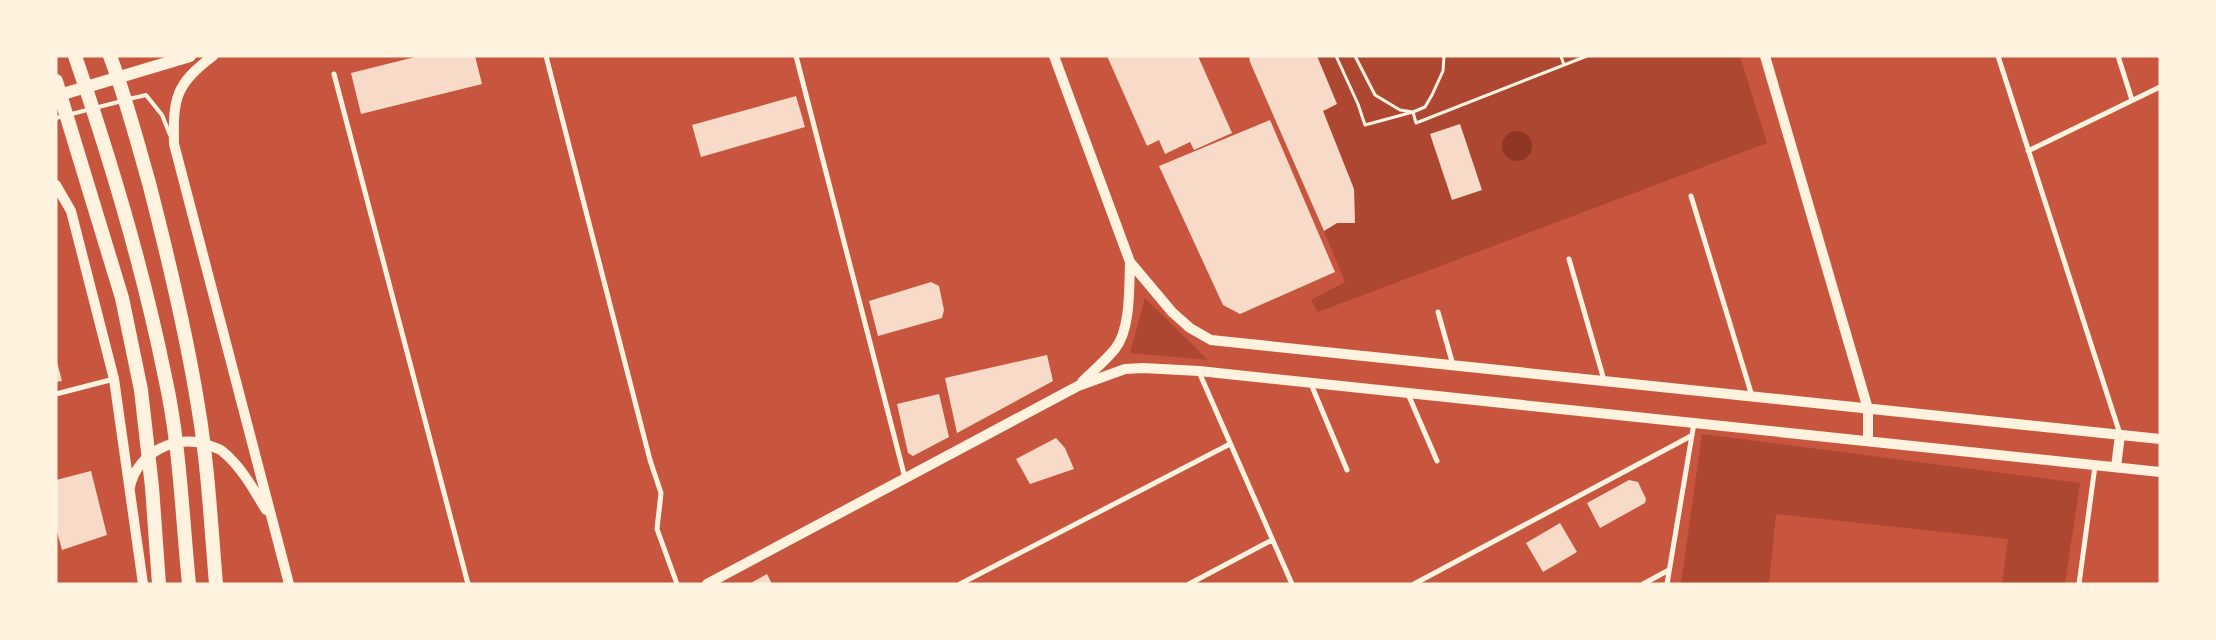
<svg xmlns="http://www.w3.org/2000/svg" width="2216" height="640" viewBox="0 0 2216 640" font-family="'Zilla Slab',serif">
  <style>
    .green { fill: #ae4732 }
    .water { fill: #8f3625 }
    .building { fill: #f7dbc8 }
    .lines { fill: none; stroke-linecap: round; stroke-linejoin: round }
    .path { stroke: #fff3e0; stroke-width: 3 }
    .service { stroke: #fff3e0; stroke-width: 4 }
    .minor { stroke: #fff3e0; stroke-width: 5 }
    .secondary { stroke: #fff3e0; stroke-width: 10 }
    .primary { stroke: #fff3e0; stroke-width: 12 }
    .trunk { stroke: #fff3e0; stroke-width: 14 }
  </style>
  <rect width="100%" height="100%" fill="#c8553d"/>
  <!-- green -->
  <path class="green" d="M1317,56H1740L1767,143L1318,312L1311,300L1345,282L1324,231L1337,223H1355L1354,189L1323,111L1337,104Z
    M1145,298L1208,360L1130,353Z
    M1702,434L2080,483L2065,584H2002L2008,539L1776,514L1769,584H1681Z"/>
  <!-- water -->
  <path class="water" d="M1502 146a15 15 0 1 1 30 0a15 15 0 1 1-30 0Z"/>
  <!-- building -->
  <path class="building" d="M419,56H475L482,84L361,114L351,73Z
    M1107,56H1198L1232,133L1194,150L1190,142L1165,154L1159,140L1147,146Z
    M1249,56H1317L1337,104L1323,111L1354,189L1355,223H1337L1324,231L1250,62Z
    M796,96L805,127L701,157L692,125Z
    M1270,120L1335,272L1240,314L1223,305L1159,166Z
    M1460,124L1482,190L1452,200L1430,134Z
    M931,282L939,286L944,310L942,318L878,336L869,301Z
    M1047,355L1053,381L957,433L945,378Z
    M56,358L62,381L56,382Z
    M939,394L949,437L913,456L908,453L897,404Z
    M1056,438L1065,448L1074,469L1030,484L1016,459Z
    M91,471L107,535L62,550L56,528V480Z
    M1629,480L1638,482L1646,499L1645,503L1600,528L1587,503Z
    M1560,523L1577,552L1543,572L1526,543Z
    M767,574L772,584H749Z"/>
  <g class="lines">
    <!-- path -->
    <path class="path" d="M1336,56L1358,104L1365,125L1413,112L1416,123L1587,56
      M1355,56L1375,95L1400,110L1413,112L1425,107L1432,95L1443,71L1444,56
      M1561,56L1564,65"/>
    <!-- service -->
    <path class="service" d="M129,99L146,95L162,115L170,135
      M56,118L122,101"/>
    <!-- minor -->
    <path class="minor" d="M546,56L650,460L661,493L657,529L677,584
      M796,56L905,478
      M1998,56L2120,434
      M2118,56L2132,100
      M334,74L468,584
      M2028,151L2160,87
      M1691,196L1752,396
      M1569,259L1604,380
      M1438,312L1453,365
      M1199,372L1292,584
      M1311,384L1347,470
      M56,394L114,379
      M1408,394L1437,461
      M960,584L1230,444
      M1189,584L1272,540
      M1414,584L1691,436
      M1643,584L1669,570
      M1667,584L1694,423
      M2079,584L2095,466"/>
    <!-- secondary -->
    <path class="secondary" d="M213,56C175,84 173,99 174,144L289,584
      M1054,56L1130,262L1172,312L1190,328L1211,340L2160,439
      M1765,56L1868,409V441
      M56,185L71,211L114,379L143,584
      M1082,382C1093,371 1105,361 1115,349C1131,329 1129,287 1130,262
      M2116,467L2120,435
      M130,487C137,453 176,433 208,445C212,447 218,448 222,451C241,466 254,490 266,510
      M707,584L1078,386L1125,369L1143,368L1199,371L2160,472"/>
    <!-- primary -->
    <path class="primary" d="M56,96L190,56"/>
    <!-- trunk -->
    <path class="trunk" d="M75,56C111,161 143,268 165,377C180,444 182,515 189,584
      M110,56C126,98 137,141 149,183C168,257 186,331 198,406C208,465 211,525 216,584
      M56,81L122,298L141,390L152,487L159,584"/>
  </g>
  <!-- border -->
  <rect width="2216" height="640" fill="none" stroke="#fff3e0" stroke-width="115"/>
</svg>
